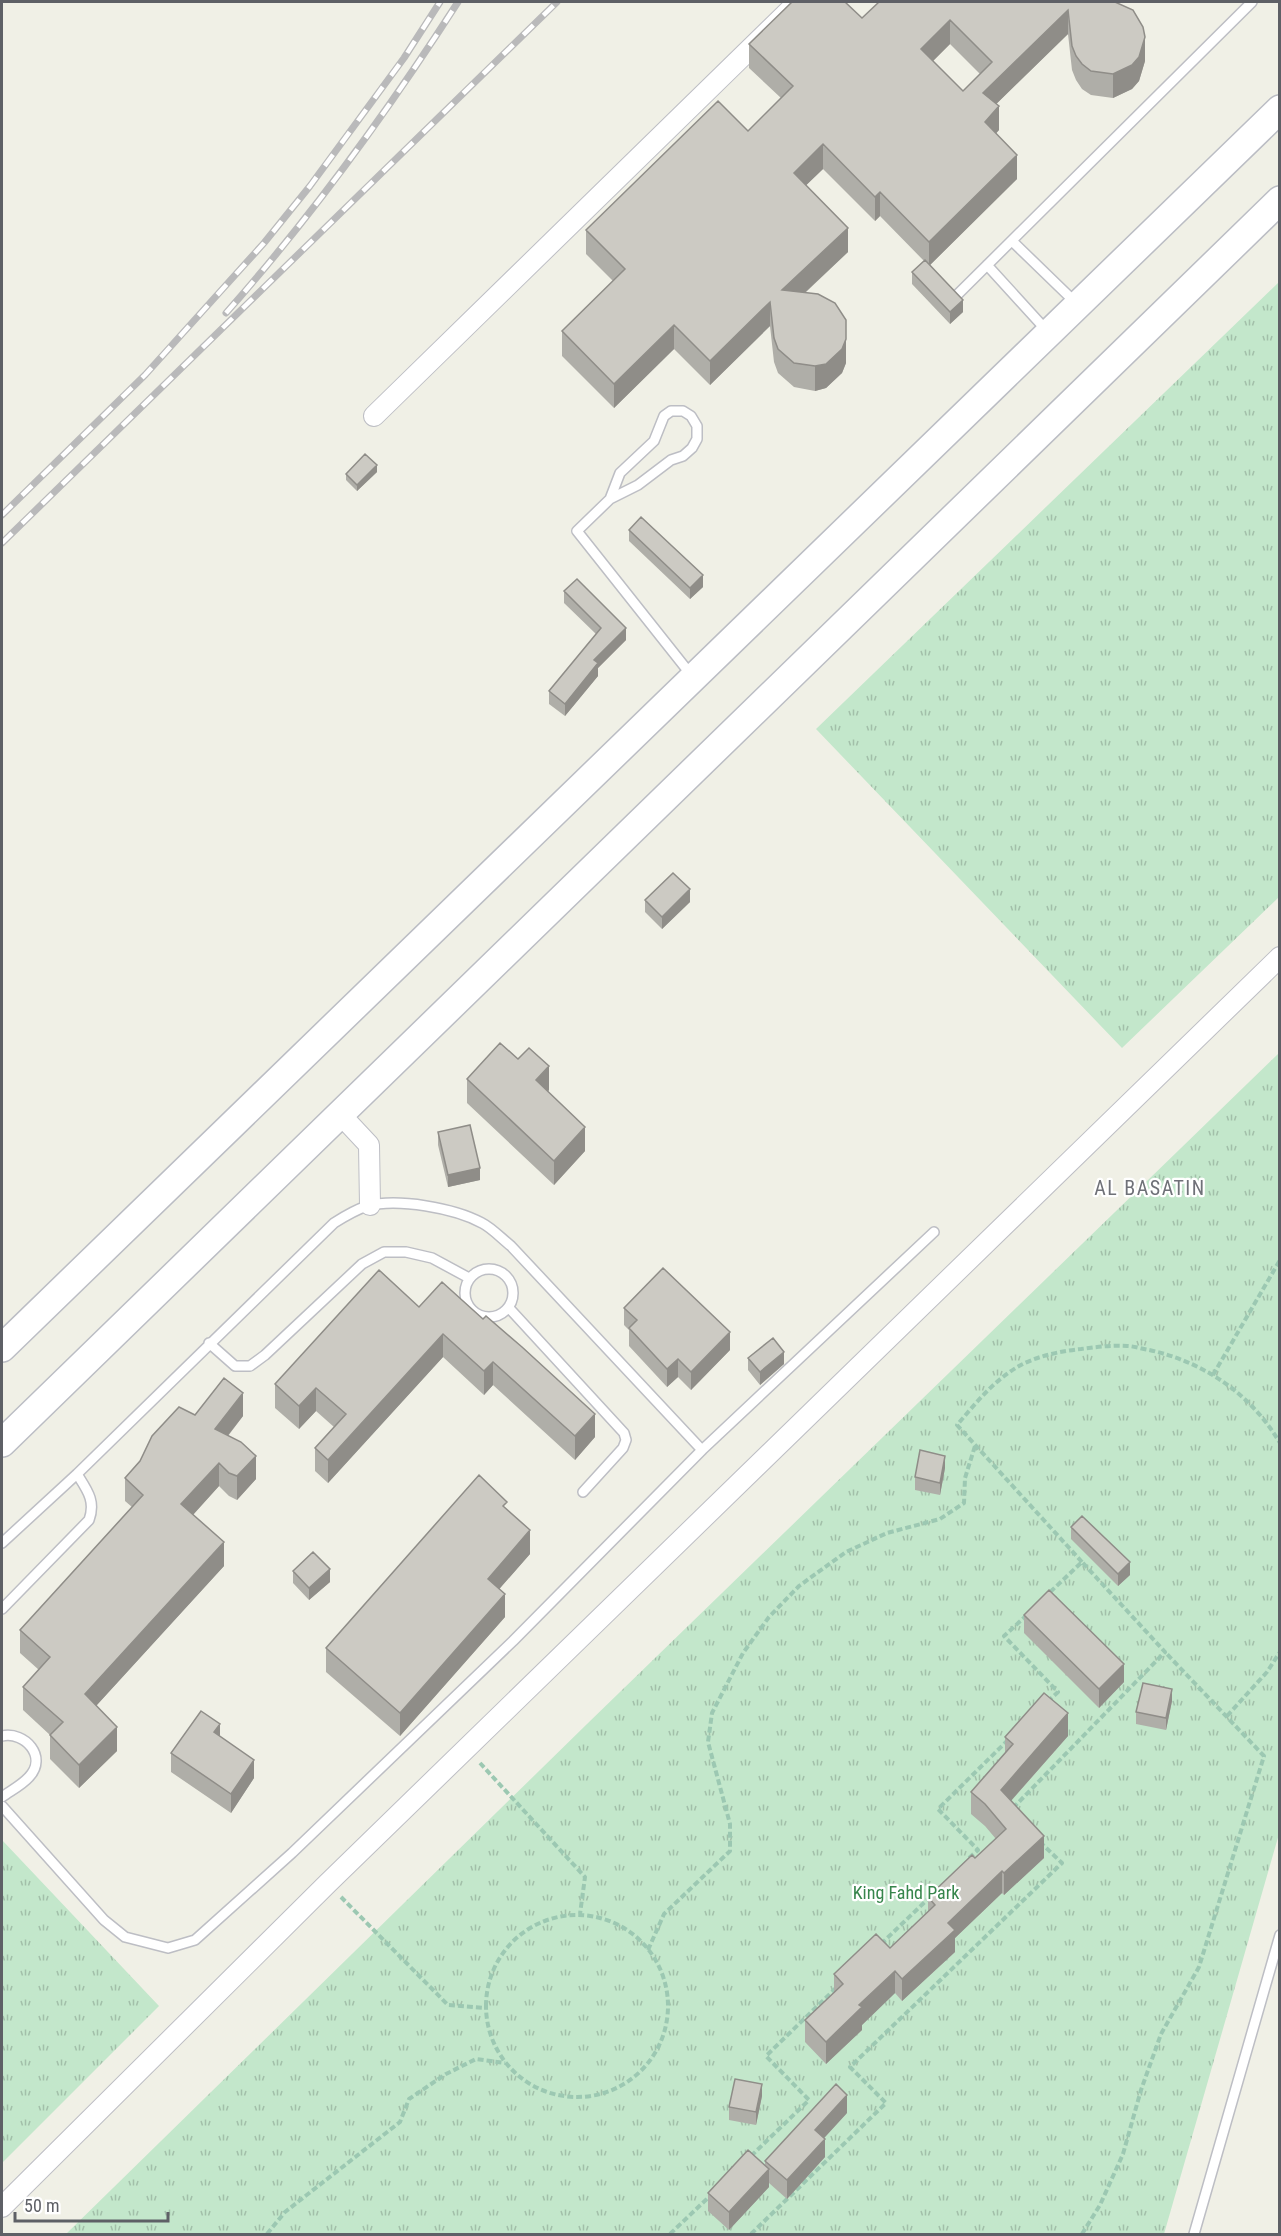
<svg xmlns="http://www.w3.org/2000/svg" width="1281" height="2236" viewBox="0 0 1281 2236" font-family="'Roboto Condensed',sans-serif">
  <style>
    .park { fill: url(#park-tufts) }
    .lines { fill: none; stroke-linecap: round; stroke-linejoin: round }
    .lane-casing { stroke: #bdbec4; stroke-width: 12 }
    .street-casing { stroke: #bdbec4; stroke-width: 22 }
    .secondary-casing { stroke: #bbbdc4; stroke-width: 30 }
    .path { stroke: #9cc8b2; stroke-width: 4; stroke-dasharray: 6 3; stroke-linecap: butt }
    .lane { stroke: #fff; stroke-width: 9 }
    .street { stroke: #fff; stroke-width: 20 }
    .secondary { stroke: #fff; stroke-width: 27 }
    .rail-casing { stroke: #b9b9ba; stroke-width: 7 }
    .rail { stroke: #fff; stroke-width: 4.5; stroke-dasharray: 14; stroke-linecap: butt }
    .wall { fill: #afaea8; fill-rule: evenodd }
    .shaded-wall { fill: #8f8d88 }
    .building { fill: #cccac3; stroke: #8f8d88; stroke-width: 1.5; fill-rule: evenodd }
    .labels { text-anchor: middle; dominant-baseline: central; stroke-width: 4.5; stroke-linejoin: round; paint-order: stroke }
    .park-label { font-size: 18px; fill: #36854b; stroke: #fff }
    .neighbourhood-label { font-size: 20px; letter-spacing: 1.5px; fill: #6f7178; stroke: #fff }
  </style>
  <defs>
    <pattern id="park-tufts" width="24" height="20" patternUnits="userSpaceOnUse" patternTransform="scale(1.5)"><rect width="24" height="20" fill="#c3e7cb"/><path d="M3 7l-1-3M5 7V3M7 7l1-3M15 17l-1-3M17 17v-4M19 17l1-3" fill="none" stroke="#a2bfa9"/></pattern>
  </defs>
  <rect width="100%" height="100%" fill="#f0f0e6"/>
  <!-- park -->
  <path class="park" d="M1279,282V897L1122,1048L816,729Z
    M1279,1053V1834L1164,2234H66L587,1724Z
    M2,1840L159,2006L2,2163Z"/>
  <g class="lines">
    <!-- lane casing -->
    <g class="lane-casing">
      <path id="lane" d="M1012,241L1076,303
        M987,265L1048,332
        M957,295L1252,2
        M671,411H683L691,416L697,426V439L692,448L683,456L671,460L638,485L610,499L620,473L654,441L664,416Z
        M610,499L577,531L692,676
        M465 1293a24 24 0 1 1 48 0a24 24 0 1 1-48 0Z
        M509,1308L624,1433L626,1440L623,1448L583,1492
        M209,1343L235,1366H250L265,1355L362,1264L384,1252H406L432,1258L469,1278
        M2,1543L77,1474L334,1223C345,1216 355,1210 367,1206C398,1198 454,1208 482,1223C492,1228 502,1239 511,1246L702,1450
        M2,1609L89,1520C96,1501 87,1490 77,1474
        M2,1736C25,1731 48,1757 29,1777C22,1785 10,1791 2,1797
        M2,1806L104,1920L125,1937L168,1948L195,1940L292,1853L513,1641L702,1450L934,1232
        M1194,2234L1280,1935"/>
    </g>
    <!-- street casing -->
    <g class="street-casing">
      <path id="street" d="M374,416L798,2
        M340,1114L369,1145L370,1205
        M2,2207L327,1884L1280,957"/>
    </g>
    <!-- secondary casing -->
    <g class="secondary-casing">
      <path id="secondary" d="M2,1348L1280,109
        M2,1443L1280,200"/>
    </g>
    <!-- path -->
    <path class="path" d="M1213,1375L1280,1260
      M1082,1562L957,1425C976,1403 993,1381 1019,1366C1037,1356 1061,1351 1081,1349C1096,1347 1112,1345 1127,1346C1134,1346 1142,1349 1149,1350C1204,1362 1251,1394 1280,1443
      M1027,1615L1004,1636L1058,1692L1047,1702
      M1227,1716L1267,1672L1280,1652
      M480,1763L585,1877L580,1914
      M1013,1808L1165,1652L1082,1562L1047,1595
      M969,1858L978,1850L938,1809L1007,1741
      M341,1897L448,2005L485,2008
      M486 2006a91 91 0 1 1 182 0a91 91 0 1 1-182 0Z
      M881,1944L930,1897
      M648,1950L664,1914L730,1851V1824L708,1742L712,1713L743,1653L769,1617L799,1586L846,1552L887,1533L940,1519L964,1503L965,1478L975,1446
      M751,2156L809,2100L766,2056L837,1987
      M267,2234L285,2212L400,2122L409,2099L446,2074L476,2059L505,2063
      M670,2234L711,2195
      M751,2234L886,2103L850,2067L1062,1863L1042,1844
      M1082,2234L1100,2205L1123,2154L1141,2090L1161,2034L1199,1967L1264,1756L1165,1652"/>
    <!-- lane -->
    <use href="#lane" class="lane"/>
    <!-- street -->
    <use href="#street" class="street"/>
    <!-- secondary -->
    <use href="#secondary" class="secondary"/>
    <!-- rail casing -->
    <g class="rail-casing">
      <path id="rail" d="M226,313C312,216 388,111 458,2
        M2,515L145,375L264,243L310,186L404,58L440,2
        M2,543L557,2"/>
    </g>
    <!-- rail -->
    <use href="#rail" class="rail"/>
  </g>
  <!-- wall -->
  <path class="wall" d="M1115,2L1145,61L1139,81L1132,89L1113,98L1091,95L1082,89L1076,80L1072,70L1068,34L996,104L999,130L996,133L1017,179L930,265L963,312L950,324L912,284V272L924,261L880,216L875,221L823,169L806,185L848,252L805,293L846,363L842,373L826,388L815,391L794,387L778,373L774,362L770,326L710,385L674,349L614,408L562,356V331L613,281L586,254V230L748,131L781,98L749,68V44L862,18ZM950,44L980,74L963,91L933,61Z
    M377,472L357,491L346,480V474Z
    M629,530L703,587L690,599L629,541Z
    M564,591L626,640L598,668V676L565,716L549,704V691L596,634L564,603Z
    M645,900L690,902L662,929L645,912Z
    M467,1079L549,1090L548,1092L585,1151L554,1185L467,1103Z
    M438,1132L480,1180L448,1187L438,1145Z
    M419,1307L595,1437L575,1460L493,1385L484,1395L443,1357L328,1483L315,1471V1448L334,1427L316,1411L299,1429L275,1408V1384Z
    M624,1308L730,1350L691,1390L678,1377L667,1387L629,1346V1330L624,1325Z
    M748,1358L784,1364L760,1385L748,1370Z
    M195,1415L243,1416L228,1436L256,1479L237,1500L229,1496L219,1486L193,1515L224,1566L96,1706L117,1751L79,1788L50,1759V1735L23,1710V1687L39,1670L20,1653V1630L132,1507L125,1501V1478L140,1461Z
    M945,1468L940,1495L915,1490V1477Z
    M507,1510L530,1554L499,1589L505,1617L400,1736L326,1672V1648Z
    M1071,1527L1130,1575L1118,1586L1071,1539Z
    M293,1571L330,1582L309,1600L293,1583Z
    M1024,1615L1124,1682L1099,1708L1024,1633Z
    M1172,1701L1166,1730L1136,1724V1712Z
    M220,1736L254,1778L231,1813L171,1772V1753Z
    M1068,1736L1011,1801L1044,1858L1004,1895L1002,1893L955,1938V1952L902,2001L895,1993L862,2025V2030L826,2064L805,2042V2020L834,1992V1974L890,1948L928,1912V1897L975,1858L996,1839L985,1826L971,1814V1792L1005,1753V1737Z
    M762,2096L756,2125L729,2120V2107Z
    M847,2113L824,2138L825,2157L787,2199L769,2183V2187L729,2230L708,2211V2193L765,2165V2161Z"/>
  <!-- shaded-wall -->
  <path class="shaded-wall" d="M1068,10V34L983,117V93Z
    M950,20V44L921,73V49Z
    M1145,37V61L1139,81L1132,89L1113,98V74Z
    M999,106V130L985,146V122Z
    M823,144V169L794,197V173Z
    M1017,155V179L929,266V242Z
    M880,192V216L875,221V197Z
    M848,228V252L782,314V290Z
    M963,300V312L950,324V312Z
    M770,302V326L710,385V361Z
    M674,325V349L614,408V384Z
    M846,339V363L842,373L826,388L815,391V366Z
    M377,465V472L357,491V485Z
    M703,575V587L690,599V588Z
    M626,628V640L598,668V676L565,716V704L594,660Z
    M690,889V902L662,929V917Z
    M549,1066V1090L536,1105V1080Z
    M585,1127V1151L554,1185V1161Z
    M480,1168V1180L448,1187V1175Z
    M730,1332V1350L691,1390V1372Z
    M443,1334V1357L328,1483V1460Z
    M784,1352V1364L760,1385V1372Z
    M678,1359V1377L667,1387V1369Z
    M493,1362V1385L484,1395V1371Z
    M316,1388V1411L299,1429V1406Z
    M243,1393V1416L215,1452V1429Z
    M595,1414V1437L575,1460V1436Z
    M256,1456V1479L237,1500V1476Z
    M945,1456V1468L940,1495V1483Z
    M219,1463V1486L181,1528V1504Z
    M530,1530V1554L488,1602V1579Z
    M224,1542V1566L85,1718V1694Z
    M1130,1562V1575L1118,1586V1574Z
    M330,1569V1582L309,1600V1588Z
    M505,1594V1617L400,1736V1713Z
    M1124,1664V1682L1099,1708V1689Z
    M1172,1689V1701L1166,1730V1718Z
    M1068,1713V1736L1001,1812V1790Z
    M220,1724V1742L214,1732Z
    M117,1727V1751L79,1788V1765Z
    M254,1760V1778L231,1813V1794Z
    M1044,1836V1858L1004,1895V1873Z
    M1002,1871V1893L955,1938V1952L902,2001V1979L948,1923Z
    M895,1971V1993L862,2025V2030L826,2064V2042L859,2005Z
    M762,2084V2096L756,2125V2112Z
    M847,2095V2113L815,2148V2130Z
    M825,2139V2157L787,2199V2180Z
    M769,2169V2187L729,2230V2212Z"/>
  <!-- building -->
  <path class="building" d="M792,2H845L862,18L879,2H1115L1133,10L1143,27L1145,37L1139,57L1132,65L1113,74L1091,71L1082,64L1076,56L1072,46L1068,10L983,93L999,106L985,122L1017,155L929,242L880,192L875,197L823,144L794,173L848,228L782,290L818,294L835,303L846,320V339L842,349L826,364L815,366L794,363L778,349L774,338L770,302L710,361L674,325L614,384L562,331L625,269L586,230L718,101L748,131L793,86L749,44ZM950,20L992,62L963,91L921,49Z
    M925,260L963,300L950,312L912,272Z
    M365,454L377,465L357,485L346,474Z
    M641,517L703,575L690,588L629,530Z
    M577,579L626,628L594,660L598,663L565,704L549,691L601,628L564,591Z
    M673,873L690,889L662,917L645,900Z
    M500,1043L518,1059L529,1048L549,1066L536,1080L585,1127L554,1161L467,1079Z
    M470,1125L480,1168L448,1175L438,1132Z
    M663,1268L730,1332L691,1372L678,1359L667,1369L629,1328L637,1320L624,1308Z
    M379,1270L419,1307L442,1282L483,1319L486,1316L522,1347L595,1414L575,1436L493,1362L484,1371L443,1334L328,1460L315,1448L346,1414L316,1388L299,1406L275,1384Z
    M773,1338L784,1352L760,1372L748,1358Z
    M224,1378L243,1393L215,1429L241,1442L256,1456L237,1476L229,1473L219,1463L181,1504L224,1542L85,1694L117,1727L79,1765L50,1735L63,1722L23,1687L50,1657L20,1630L143,1495L125,1478L140,1461L152,1436L179,1407L195,1415Z
    M920,1450L945,1456L940,1483L915,1477Z
    M479,1475L507,1502L503,1506L530,1530L488,1579L505,1594L400,1713L326,1648Z
    M1082,1516L1130,1562L1118,1574L1071,1527Z
    M313,1552L330,1569L309,1588L293,1571Z
    M1049,1590L1124,1664L1099,1689L1024,1615Z
    M1143,1683L1172,1689L1166,1718L1136,1712Z
    M1044,1693L1068,1713L1001,1790L1044,1836L1004,1873L1002,1871L948,1923L955,1930L902,1979L895,1971L859,2005L862,2007L826,2042L805,2020L843,1984L834,1974L876,1934L890,1948L935,1905L928,1897L972,1855L975,1858L1006,1829L985,1804L971,1792L1013,1744L1005,1737Z
    M201,1711L220,1724L214,1732L254,1760L231,1794L171,1753Z
    M735,2079L762,2084L756,2112L729,2107Z
    M836,2084L847,2095L815,2130L825,2139L787,2180L765,2161Z
    M748,2150L769,2169L729,2212L708,2193Z"/>
  <g class="labels">
    <!-- park labels -->
    <g class="park-label">
      <text x="906" y="1892">King Fahd Park</text>
    </g>
    <!-- neighbourhood labels -->
    <g class="neighbourhood-label">
      <text x="1150" y="1188">AL BASATIN</text>
    </g>
  </g>
  <!-- border -->
  <rect width="1281" height="2236" fill="none" stroke="#5e6066" stroke-width="6"/>
  <!-- scale -->
  <path d="M15 2212v9h153v-9" fill="none" stroke="#5e6066" stroke-width="3"/>
  <text x="24" y="2212" font-size="18" fill="#5e6066" stroke="#ffffff" stroke-width="4.5" paint-order="stroke">50 m</text>
</svg>
